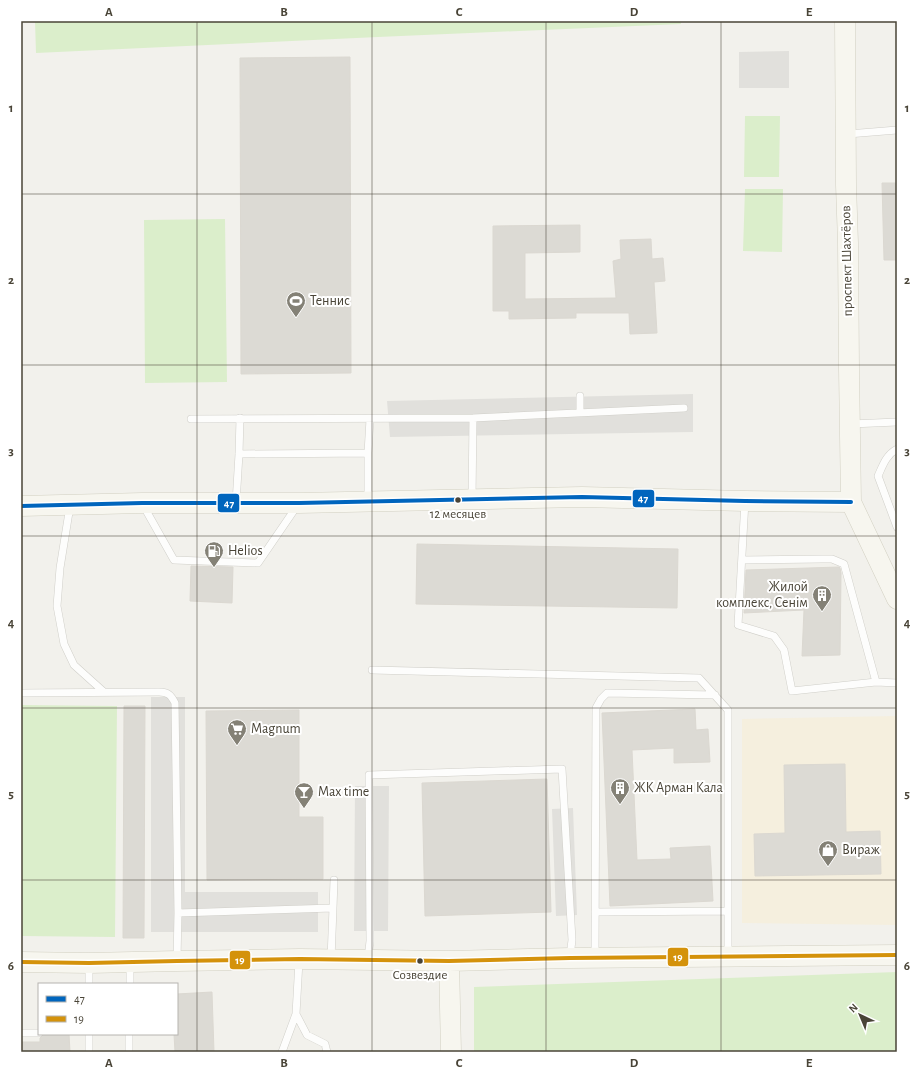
<svg xmlns="http://www.w3.org/2000/svg" width="918" height="1073" viewBox="0 0 918 1073" font-family="'Alegreya Sans',sans-serif">
  <style>
    .commercial { fill: #f5efde }
    .green { fill: #dbeecb }
    .parking { fill: #e1e0dc }
    .building { fill: #dcdad4; stroke: #dbd8d1 }
    .lines { fill: none; stroke-linecap: round; stroke-linejoin: round }
    .lane-casing { stroke: #d0cfc9; stroke-width: 8 }
    .secondary-casing { stroke: #d2d0c2; stroke-width: 21 }
    .lane { stroke: #fdfdfc; stroke-width: 7 }
    .secondary { stroke: #f7f6ef; stroke-width: 20 }
    .bus-1-casing { stroke: #fff; stroke-width: 7 }
    .bus-2-casing { stroke: #fff; stroke-width: 7 }
    .bus-1 { stroke: #0065bd; stroke-width: 4 }
    .bus-2 { stroke: #d4920b; stroke-width: 4 }
    .grid { fill: none; stroke: #494437; stroke-width: 1; stroke-opacity: 0.55 }
    .bus-dot { fill: #494437; stroke: #fff; stroke-width: 1.5 }
    .labels { text-anchor: middle; dominant-baseline: central; stroke-width: 4; stroke-linejoin: round; paint-order: stroke }
    .bus-label { font-size: 13px; fill: #494437; stroke: #fff }
    .street-label { font-size: 14px; fill: #494437; stroke: #fff }
    .poi-label { font-size: 14px; fill: #494437; stroke: #fff; text-anchor: start }
    .line-badge { stroke: #fff; stroke-width: 1.5 }
    .badge-label { font-size: 11px; text-anchor: middle; font-weight: bold; fill: #fff }
    .neatline { fill: none; stroke: #494437; stroke-width: 1.5 }
    .grid-label { font-size: 13px; text-anchor: middle; font-weight: bold; fill: #494437 }
  </style>
  <rect width="100%" height="100%" fill="#f2f1ec"/>
  <!-- commercial -->
  <path class="commercial" d="M897,716V925L742,923V719Z"/>
  <!-- green -->
  <path class="green" d="M35,21H680L681,24L378,37L36,53Z
    M745,116H780L779,177H744Z
    M745,189H783L782,252L743,251Z
    M225,219L227,382L145,383L144,220Z
    M21,705L117,706L115,937L21,936Z
    M897,972V1052H474V987Z"/>
  <!-- parking -->
  <path class="parking" d="M789,51V88H739V52Z
    M693,394V432L390,437L387,401Z
    M151,697H185V892H318V932H151Z
    M355,786H389L388,931H354Z
    M573,808L577,915L556,916L552,809Z"/>
  <!-- building -->
  <path class="building" d="M350,57L351,373L241,374L240,58Z
    M882,183H897V260H884Z
    M580,225V252L525,253V299L616,298L613,261L621,259L620,240L651,239L652,259L663,258L665,281L654,282L657,333L630,334L629,313H576V318L509,319V311H493V226Z
    M417,544L678,549L677,608L416,604Z
    M191,566L233,567L232,603L190,601Z
    M839,567L840,568L841,573L840,655L802,656L804,610L744,613L746,570Z
    M124,706H145L144,938H123Z
    M695,709L696,730L708,729L710,762L674,763V748L632,750L637,860L671,859L670,848L710,846L713,901L610,906L602,713Z
    M299,710V817H323V879L207,880L206,711Z
    M845,764L846,832L880,831L881,874L755,876L754,834L785,833L784,765Z
    M547,779L551,912L425,916L422,783Z
    M212,992L214,1052H175L174,1034H177V994Z
    M44,1034H69L70,1052H21V1042H40V1038Z"/>
  <g class="lines">
    <!-- lane casing -->
    <g class="lane-casing">
      <path id="lane" d="M848,134L897,130
        M580,396V413
        M191,419L473,418L684,408
        M851,424L897,422
        M897,449C886,455 883,465 878,476L897,527
        M239,454L368,453
        M472,499L473,418
        M368,501V453L370,419
        M745,501L738,625L774,636L784,650L792,691L876,682L897,683
        M236,503L239,454L240,418
        M143,505L174,560L258,563L297,506
        M70,506L60,568L57,606L64,644L74,665L104,692
        M742,560L822,559H832L844,564L876,682
        M372,670L699,678L728,710V955
        M21,693L159,692C168,692 171,695 175,703L178,913L177,960
        M333,908L334,880
        M595,912L728,911
        M178,913L333,908L331,959
        M595,956L596,708L601,699L607,693L715,695
        M368,959L370,941L369,775L562,769L572,940L570,956
        M89,984V964
        M130,984V963
        M296,1014L307,1035L325,1044L327,1052
        M21,1033H39
        M89,1052V1034
        M129,1052V1034
        M282,1052L296,1014L299,961"/>
    </g>
    <!-- secondary casing -->
    <g class="secondary-casing">
      <path id="secondary" d="M845,21L846,185L848,243L849,369L851,502L897,599
        M21,506L142,503H299L582,497L745,501L851,502
        M449,961L451,1052
        M21,962L89,963L177,961L300,959L449,961L570,958L897,955"/>
    </g>
    <!-- lane -->
    <use href="#lane" class="lane"/>
    <!-- secondary -->
    <use href="#secondary" class="secondary"/>
    <!-- bus-1 casing -->
    <g class="bus-1-casing">
      <path id="bus-1" d="M21,506L142,503H299L582,497L745,501L851,502"/>
    </g>
    <!-- bus-2 casing -->
    <g class="bus-2-casing">
      <path id="bus-2" d="M21,962L89,963L177,961L300,959L449,961L570,958L897,955"/>
    </g>
    <!-- bus-1 -->
    <use href="#bus-1" class="bus-1"/>
    <!-- bus-2 -->
    <use href="#bus-2" class="bus-2"/>
  </g>
  <!-- grid -->
  <path class="grid" d="M197,21V1052M372,21V1052M546,21V1052M721,21V1052M21,194H897M21,365H897M21,536H897M21,708H897M21,880H897"/>
  <!-- icons -->
  <defs>
    <g id="stadium-pin" transform="scale(1)"><path d="M0 17L-7.5 6A9.5 9.5 0 1 1 7.5 6Z" fill="#848176" stroke="#fff"/><path d="M0-5a6.5 5 0 1 0 0 10a6.5 5 0 1 0 0-10ZM-3.5-1.8h7v3.6h-7Z" fill="#fff"/></g>
    <g id="fuel-pin" transform="scale(1)"><path d="M0 17L-7.5 6A9.5 9.5 0 1 1 7.5 6Z" fill="#848176" stroke="#fff"/><path d="M-5.5-6h7V0h2V4h1.3V-2.5L3-4.5l.8-.8L6-3V5H2.5V1h-1V6h-7ZM-4.2-4.7v3.2H.2V-4.7Z" fill="#fff"/></g>
    <g id="building-pin" transform="scale(1)"><path d="M0 17L-7.5 6A9.5 9.5 0 1 1 7.5 6Z" fill="#848176" stroke="#fff"/><path d="M-4-6H4V6H1V3H-1V6H-4ZM-2.5-4.3h1.7v1.8h-1.7ZM.8-4.3h1.7v1.8H.8ZM-2.5-1h1.7V.8h-1.7ZM.8-1h1.7V.8H.8Z" fill="#fff"/></g>
    <g id="supermarket-pin" transform="scale(1)"><path d="M0 17L-7.5 6A9.5 9.5 0 1 1 7.5 6Z" fill="#848176" stroke="#fff"/><path d="M-6-5.5h2.5l.6 2H6L4.5 2H-2.5L-4.4-4H-6ZM-1.5 3.2a1.3 1.3 0 1 0 .1 0ZM3 3.2a1.3 1.3 0 1 0 .1 0Z" fill="#fff"/></g>
    <g id="bar-pin" transform="scale(1)"><path d="M0 17L-7.5 6A9.5 9.5 0 1 1 7.5 6Z" fill="#848176" stroke="#fff"/><path d="M-6-5H6L.8 .8V4.5H3.5V6h-7V4.5H-.8V.8Z" fill="#fff"/></g>
    <g id="shop-pin" transform="scale(1)"><path d="M0 17L-7.5 6A9.5 9.5 0 1 1 7.5 6Z" fill="#848176" stroke="#fff"/><path d="M-5-2.5h2.3a2.7 3.5 0 0 1 5.4 0H5L5.5 6h-11ZM-1.5-2.5h3a1.5 2.3 0 0 0-3 0Z" fill="#fff"/></g>
  </defs>
  <g fill-rule="evenodd">
    <use href="#stadium-pin" x="296" y="301"/>
    <use href="#fuel-pin" x="214" y="551"/>
    <use href="#building-pin" x="822" y="595"/>
    <use href="#supermarket-pin" x="237" y="729"/>
    <use href="#building-pin" x="620" y="788"/>
    <use href="#bar-pin" x="304" y="792"/>
    <use href="#shop-pin" x="828" y="850"/>
  </g>
  <!-- markers -->
  <g class="bus-dot">
    <circle cx="458" cy="500" r="3.5"/>
    <circle cx="420" cy="961" r="3.5"/>
  </g>
  <g class="labels">
    <!-- bus labels -->
    <g class="bus-label">
      <text x="458" y="514">12 месяцев</text>
      <text x="420" y="975">Созвездие</text>
    </g>
    <!-- street labels -->
    <g class="street-label">
      <text transform="translate(847 261) rotate(-91)">проспект Шахтёров</text>
    </g>
    <!-- poi labels -->
    <g class="poi-label">
      <text x="310" y="301">Теннис</text>
      <text x="228" y="551">Helios</text>
      <text x="808" y="587" text-anchor="end">Жилой<tspan x="808" dy="16">комплекс, Сенiм</tspan></text>
      <text x="251" y="729">Magnum</text>
      <text x="634" y="788">ЖК Арман Кала</text>
      <text x="318" y="792">Max time</text>
      <text x="842" y="850">Вираж</text>
    </g>
  </g>
  <g class="line-badge">
    <rect x="632" y="489" width="23" height="19" rx="4" fill="#0065bd"/>
    <rect x="217" y="493" width="23" height="20" rx="4" fill="#0065bd"/>
    <rect x="667" y="947" width="22" height="20" rx="4" fill="#d4920b"/>
    <rect x="229" y="950" width="22" height="20" rx="4" fill="#d4920b"/>
  </g>
  <g class="badge-label">
    <text x="643" y="502">47</text>
    <text x="229" y="507">47</text>
    <text x="678" y="961">19</text>
    <text x="240" y="964">19</text>
  </g>
  <!-- border -->
  <rect width="918" height="1073" fill="none" stroke="#ffffff" stroke-width="44"/>
  <!-- legend -->
  <rect x="38" y="983" width="140" height="52" fill="#ffffff" stroke="#b6b4af"/>
  <rect x="46" y="996" width="20" height="6" fill="#0065bd" stroke="#b6b4af"/>
  <text x="74" y="1003" font-size="12" fill="#494437">47</text>
  <rect x="46" y="1016" width="20" height="6" fill="#d4920b" stroke="#b6b4af"/>
  <text x="74" y="1023" font-size="12" fill="#494437">19</text>
  <!-- north arrow -->
  <g transform="translate(860 1015) rotate(316)" stroke="#ffffff" stroke-width="3" paint-order="stroke">
  <path d="M0-3L7 15L0 10L-7 15Z" fill="#494437"/>
  <text y="-6" font-size="11" font-weight="bold" text-anchor="middle" fill="#494437">N</text>
  </g>
  <rect x="22" y="22" width="874" height="1029" class="neatline"/>
  <g class="grid-label">
    <text x="109" y="16">A</text>
    <text x="284" y="16">B</text>
    <text x="459" y="16">C</text>
    <text x="634" y="16">D</text>
    <text x="809" y="16">E</text>
    <text x="11" y="112">1</text>
    <text x="907" y="112">1</text>
    <text x="11" y="284">2</text>
    <text x="907" y="284">2</text>
    <text x="11" y="455">3</text>
    <text x="907" y="455">3</text>
    <text x="11" y="627">4</text>
    <text x="907" y="627">4</text>
    <text x="11" y="798">5</text>
    <text x="907" y="798">5</text>
    <text x="11" y="970">6</text>
    <text x="907" y="970">6</text>
    <text x="109" y="1067">A</text>
    <text x="284" y="1067">B</text>
    <text x="459" y="1067">C</text>
    <text x="634" y="1067">D</text>
    <text x="809" y="1067">E</text>
  </g>
</svg>
